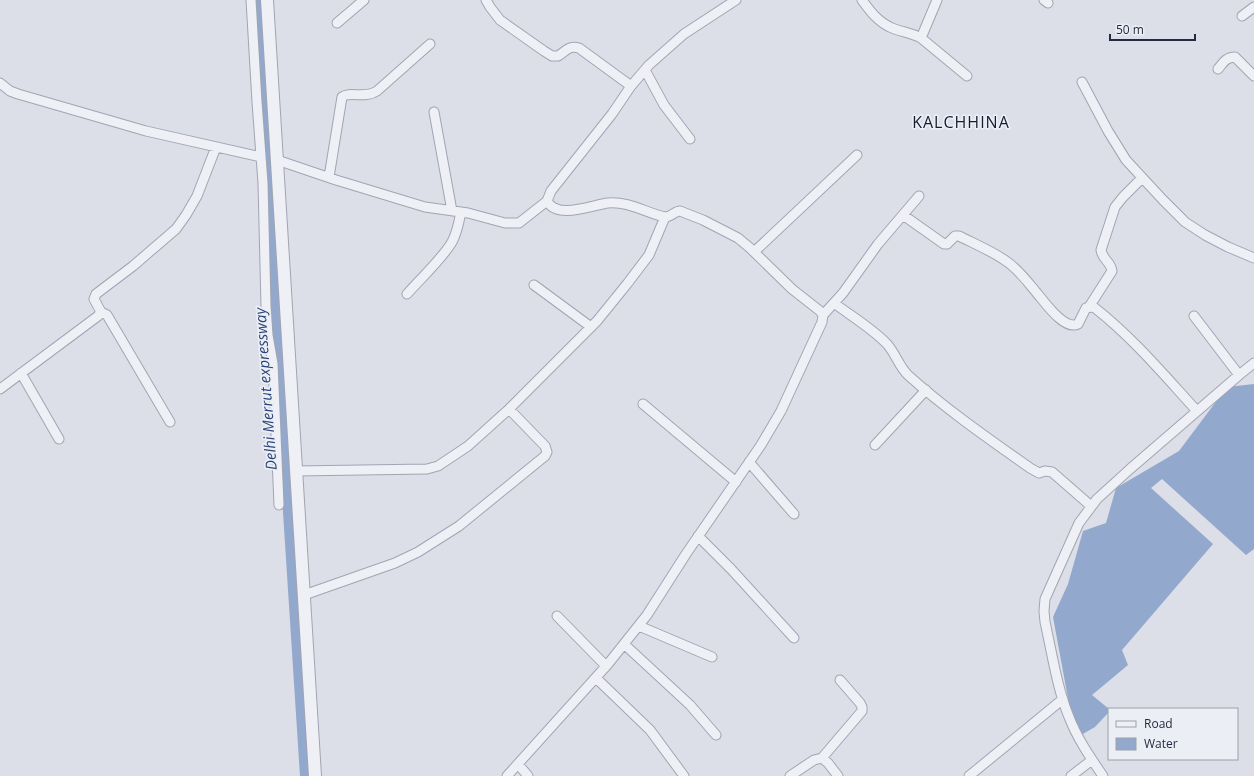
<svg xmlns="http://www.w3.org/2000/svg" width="1254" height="776" viewBox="0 0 1254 776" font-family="'Open Sans',sans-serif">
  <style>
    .water { fill: #92a8cc }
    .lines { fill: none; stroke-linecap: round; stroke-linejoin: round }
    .canal { stroke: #92a8cc; stroke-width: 12 }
    .minor-casing { stroke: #a1a5b2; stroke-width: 11 }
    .tertiary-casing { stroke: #a1a5b2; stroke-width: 14 }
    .minor { stroke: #eff0f6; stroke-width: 9 }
    .tertiary { stroke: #eff0f6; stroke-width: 12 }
    .labels { text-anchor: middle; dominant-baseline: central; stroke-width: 3.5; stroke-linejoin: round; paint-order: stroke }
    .water-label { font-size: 15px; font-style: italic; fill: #2a4477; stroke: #ebeef5 }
    .quarter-label { font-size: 16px; letter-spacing: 1px; fill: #171c30; stroke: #ebeef5 }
  </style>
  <rect width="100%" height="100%" fill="#dcdfe8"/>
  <!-- water -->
  <path class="water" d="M1254,384V549L1246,555L1162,479L1151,488L1213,544L1122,650L1128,665L1092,695L1109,709V712L1095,727L1081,735L1072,720L1053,617L1068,584L1083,531L1106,523L1116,488L1179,451L1227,387Z"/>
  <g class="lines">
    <!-- canal -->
    <path class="canal" d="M256,0L306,776"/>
    <!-- minor casing -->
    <g class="minor-casing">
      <path id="minor" d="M251,0L257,102L263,183L266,306L268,335L273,364L279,505
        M486,0L490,7L500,20L544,51L552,56H558C566,51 569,45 579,48L631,86
        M862,0C870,11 878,22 892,28C902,32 912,33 921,38L967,76
        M1044,0L1048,3
        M1242,16L1254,7
        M337,23L364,0
        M921,38L937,0
        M1218,69C1223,63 1226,57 1235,57L1254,76
        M645,70L664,105L690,139
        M1082,82L1108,131L1126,160L1163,200L1185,222L1205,235L1228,247L1254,258
        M0,83L10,91L18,94L146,131L261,157
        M434,112L452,211
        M277,160L336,180L425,207L468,213L505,223H519L547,201
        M329,177L342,97C350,91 365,99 377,91L430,44
        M903,215L944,244H947L955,236H959C975,244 992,251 1006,261C1018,269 1027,281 1036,292C1044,301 1064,331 1078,324L1086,308L1091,307L1095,308C1133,338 1164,375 1197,411
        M754,252L857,155
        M534,285L591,327
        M407,294C421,278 442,259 452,242C457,233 459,222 461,212
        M834,303C851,316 872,328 887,344C896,354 899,367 909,376C947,410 989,439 1030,468L1039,473L1045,471L1052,472L1091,506
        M1089,307L1112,271C1111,262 1102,259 1101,250L1115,207L1123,197L1142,178
        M101,312L107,315L170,422
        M823,315L843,293L878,244L919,196
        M1194,316L1239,375
        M21,373L59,439
        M0,389L98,316L101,312L94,299L96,294L133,266L176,229L186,215L197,196L216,147
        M643,404L736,482
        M875,445L926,390
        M749,462L794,514
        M296,471L427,469L438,466L468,446L509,409L597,321L627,284L649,255L665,217
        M698,536L731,569L794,638
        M304,595L395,563L418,552L459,526L545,456L547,452L545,446L509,409
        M557,616L606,666
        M639,626L712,657
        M624,644L690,705L716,735
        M596,678L650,730L684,776
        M822,758L862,711V707L860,703L840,680
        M518,764L528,776
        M507,776L608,664L647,615L686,554L761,445L781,411L822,322L823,315L820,311L792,289L750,248L738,238L703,220L680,211C675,211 671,217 665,217C646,213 629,201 608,203C592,205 557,220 547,201L551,191L612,114L631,86L649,65L684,34L736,0
        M790,776L814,760L822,758L828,763L838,776
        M969,776L1063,699
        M1071,776L1092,760
        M1103,776C1090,757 1077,738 1069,717C1057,688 1052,653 1045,622L1044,611L1045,599L1079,523L1097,499L1130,469L1239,375L1254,363"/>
    </g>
    <!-- tertiary casing -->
    <g class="tertiary-casing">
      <path id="tertiary" d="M267,0L315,776"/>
    </g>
    <!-- minor -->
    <use href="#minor" class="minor"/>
    <!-- tertiary -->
    <use href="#tertiary" class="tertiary"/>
  </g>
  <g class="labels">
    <!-- water labels -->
    <g class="water-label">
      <text transform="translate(265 389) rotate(-94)">Delhi Merrut expressway</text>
    </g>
    <!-- quarter labels -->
    <g class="quarter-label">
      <text x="961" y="122">KALCHHINA</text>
    </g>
  </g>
  <!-- legend -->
  <rect x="1108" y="708" width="130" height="52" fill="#ebeef5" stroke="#9ba0ac"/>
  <rect x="1116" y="721" width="20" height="6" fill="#eff0f6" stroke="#9ba0ac"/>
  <text x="1144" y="728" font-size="12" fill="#242b3f">Road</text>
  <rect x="1116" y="738" width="20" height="12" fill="#92a8cc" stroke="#9ba0ac"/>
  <text x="1144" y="748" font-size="12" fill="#242b3f">Water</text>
  <!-- scale -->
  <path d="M1110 34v6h85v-6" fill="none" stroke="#242b3f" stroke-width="2"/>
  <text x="1116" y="34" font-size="12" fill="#242b3f" stroke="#ebeef5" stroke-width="3" paint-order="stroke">50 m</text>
</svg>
